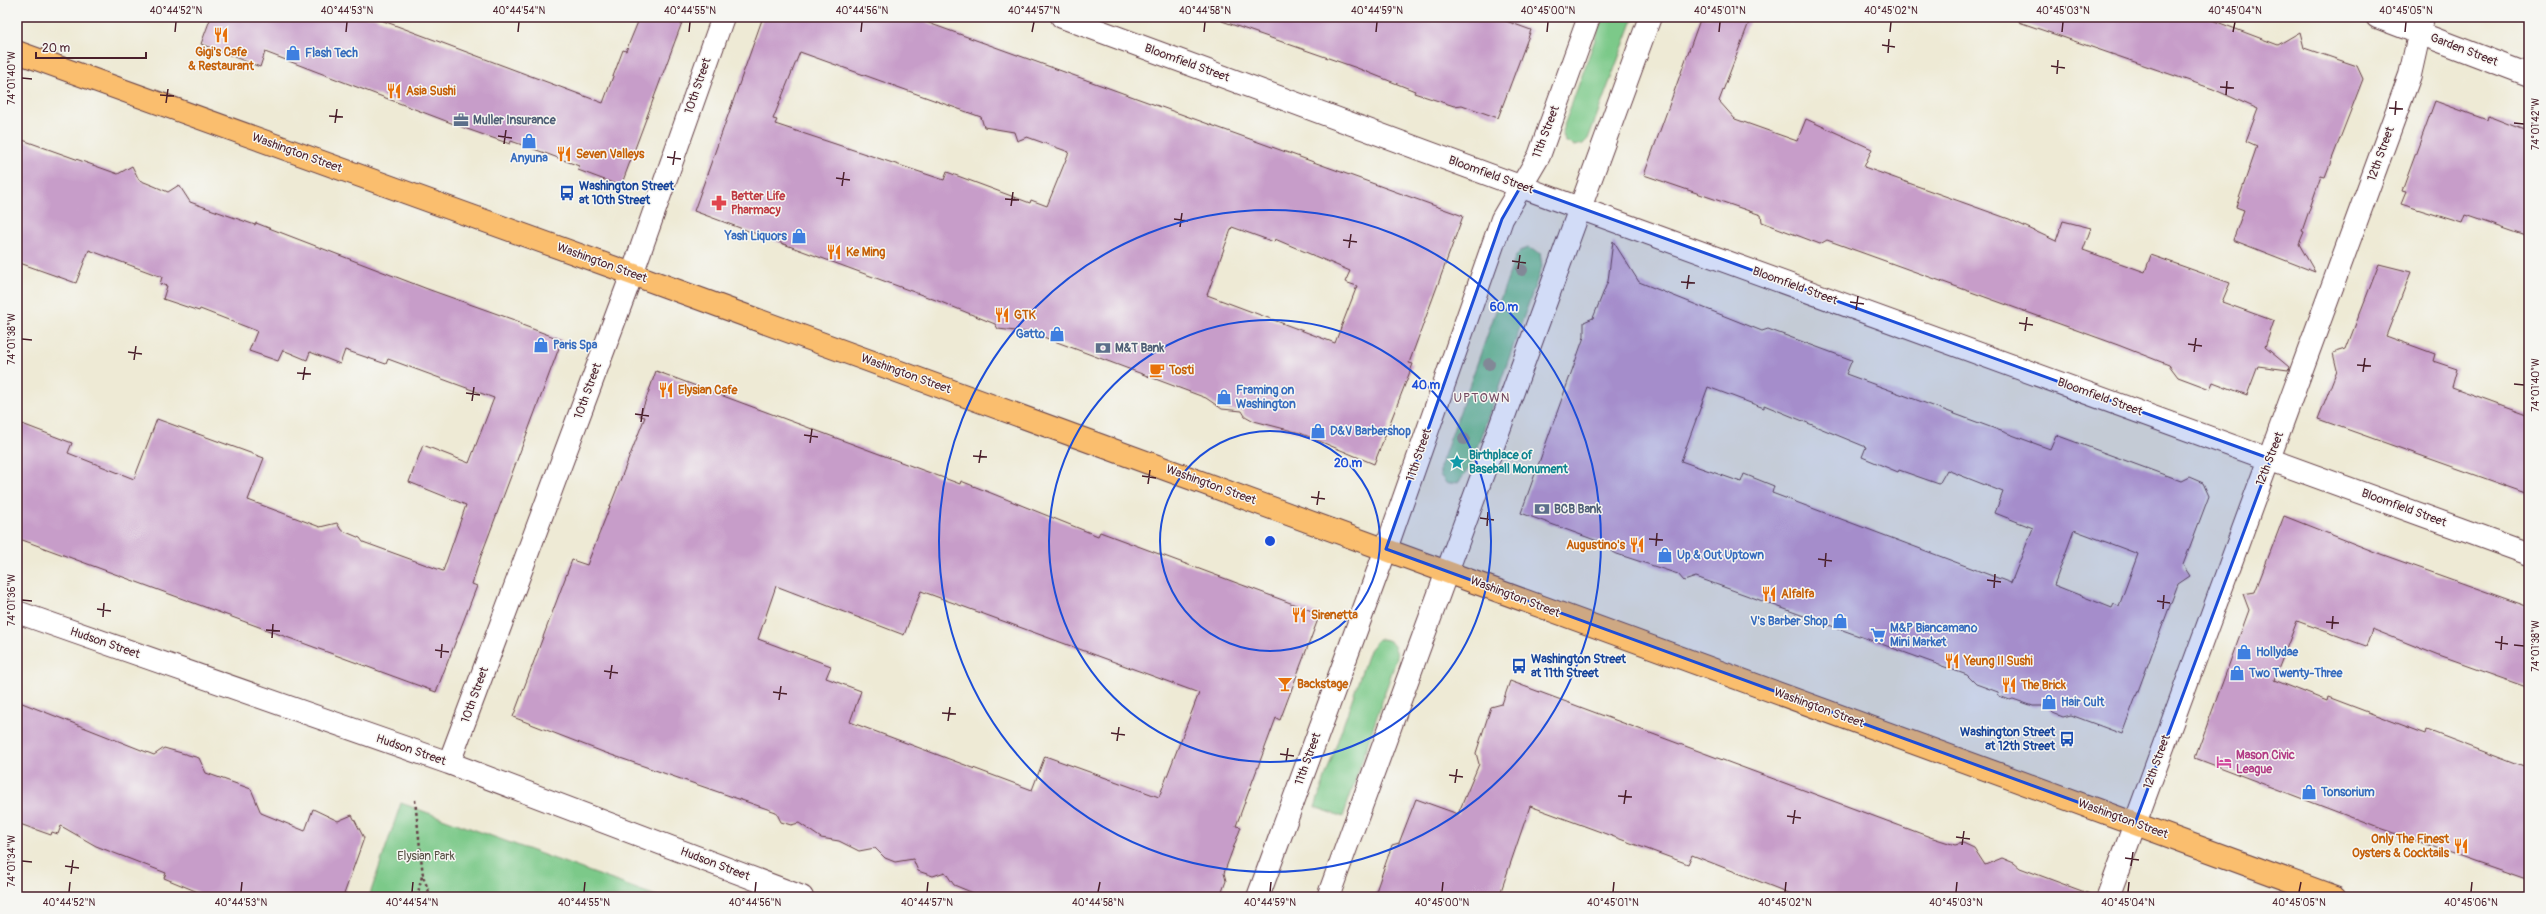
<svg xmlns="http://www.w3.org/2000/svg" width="2546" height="914" viewBox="0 0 2546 914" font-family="Pangolin,sans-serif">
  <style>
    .green { fill: #7cc989; stroke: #63745a }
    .building { fill: #c79dc9; fill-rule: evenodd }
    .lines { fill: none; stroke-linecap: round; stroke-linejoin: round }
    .minor-casing { stroke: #633d44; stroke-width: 24 }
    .major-casing { stroke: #633d44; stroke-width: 24 }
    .path { stroke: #633d44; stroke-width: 2.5; stroke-dasharray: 3 3; stroke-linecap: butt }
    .minor { stroke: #fff; stroke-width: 22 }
    .major { stroke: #fabe6e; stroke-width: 22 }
    .tree { fill: #9c9687 }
    .marked { fill: #1d4ed8; fill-opacity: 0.2; stroke: #1d4ed8; stroke-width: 3; stroke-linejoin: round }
    .ticks { fill: none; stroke: #4a1f2b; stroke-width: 1.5 }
    .ring { fill: none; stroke: #1d4ed8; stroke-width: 2 }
    .labels { text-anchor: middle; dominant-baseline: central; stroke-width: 3; stroke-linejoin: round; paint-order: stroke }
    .street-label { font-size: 12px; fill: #4a1f2b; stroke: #f6f6f2 }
    .food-label { font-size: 12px; font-weight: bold; fill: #c56008; stroke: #f6f6f2; text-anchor: start }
    .shop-label { font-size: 12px; font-weight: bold; fill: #366cbe; stroke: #f6f6f2; text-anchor: start }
    .service-label { font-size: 12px; font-weight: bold; fill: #4e5e75; stroke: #f6f6f2; text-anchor: start }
    .transit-label { font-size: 12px; font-weight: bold; fill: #164399; stroke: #f6f6f2; text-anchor: start }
    .health-label { font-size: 12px; font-weight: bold; fill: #be3a42; stroke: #f6f6f2; text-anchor: start }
    .culture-label { font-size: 12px; font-weight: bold; fill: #0d838f; stroke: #f6f6f2; text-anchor: start }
    .hotel-label { font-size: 12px; font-weight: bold; fill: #b23c85; stroke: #f6f6f2; text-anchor: start }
    .park-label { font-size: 12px; fill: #595247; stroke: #f6f6f2 }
    .neighbourhood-label { font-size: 13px; letter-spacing: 1px; fill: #764b62; stroke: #f6f6f2 }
    .centre { fill: #1d4ed8; stroke: #f6f6f2; stroke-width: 2 }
    .ring-label { font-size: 12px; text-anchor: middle; font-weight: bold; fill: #1d4ed8; stroke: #f6f6f2; stroke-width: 3; stroke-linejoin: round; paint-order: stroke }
    .neatline { fill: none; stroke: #4a1f2b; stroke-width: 1.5 }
    .ticks-label { font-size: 10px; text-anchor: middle; fill: #4a1f2b }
  </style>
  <rect width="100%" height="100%" fill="#f6f6f2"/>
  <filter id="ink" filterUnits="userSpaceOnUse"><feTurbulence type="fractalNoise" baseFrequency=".025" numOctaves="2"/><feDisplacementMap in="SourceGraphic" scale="8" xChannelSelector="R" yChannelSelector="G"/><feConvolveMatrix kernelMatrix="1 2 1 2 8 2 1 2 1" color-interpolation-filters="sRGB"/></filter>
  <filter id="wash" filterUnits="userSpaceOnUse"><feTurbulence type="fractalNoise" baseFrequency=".012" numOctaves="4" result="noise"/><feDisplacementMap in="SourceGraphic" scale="16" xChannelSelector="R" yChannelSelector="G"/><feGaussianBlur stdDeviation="0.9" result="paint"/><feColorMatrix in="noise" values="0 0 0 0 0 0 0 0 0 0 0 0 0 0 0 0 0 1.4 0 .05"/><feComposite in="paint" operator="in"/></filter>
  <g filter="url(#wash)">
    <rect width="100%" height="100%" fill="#eeead5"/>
    <!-- green -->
    <path class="green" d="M1603,17H1634L1588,139L1583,144L1574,146L1565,141L1562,131Z
      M1528,248L1540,253L1542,266L1470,467L1459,482L1447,484L1440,475V467L1515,258L1520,251Z
      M1378,639C1391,638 1396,646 1397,657L1343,817L1315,807L1369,650Z
      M401,803L659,897H369Z"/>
    <g id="blocks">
      <!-- building -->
      <path class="building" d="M211,17H373L603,103L623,50L626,51L640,17H684L621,186L578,170L579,166L545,153L511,141L510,144L467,129L265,52L260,67L201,44Z
        M763,17H912L1463,216L1409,363L1413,364L1374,464L1300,433L1254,421L1245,416L1242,411L1222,409L1206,398L1033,333L998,329L995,324L941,302L694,211ZM800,52L981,117L984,127L1014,132L1017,141L1027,137L1069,152L1047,206L1031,200L1030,203L947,172L944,180L775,124L777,120L773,119ZM1232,227L1274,242L1275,239L1350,271L1345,282L1357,286L1335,343L1207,295Z
        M1223,17H1495L1531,30L1498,118L1462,105L1454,106L1414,93L1415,91L1357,68L1222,21Z
        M1701,17H1751L1719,101L1735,119L1797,141L1806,119L1872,149L1864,167L2009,219L2056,241L2063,221L2091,228L2083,250L2145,272L2151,255L2230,283L2222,302L2274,321L2265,347L2289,367L2288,370L2258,366L2247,395L2213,382L2210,389L2178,377L2169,365L2118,345L1827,240L1820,244L1762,222L1761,215L1644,175Z
        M2020,17H2204L2278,45L2300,32L2304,48L2357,66L2363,79L2325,177L2321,176L2302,231L2304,232L2299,244L2315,272L2233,240L2244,210L2236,207L2257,146L2246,141L2258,109L2213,89L2019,22Z
        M2435,101L2487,120L2488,116L2529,132V237L2465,215L2462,223L2401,204L2406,192L2402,191Z
        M17,138L118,174L132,166L139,180L154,186L168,192L179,185L190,202L255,225L256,223L430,290L520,322L522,325L562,340L481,556L472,584L477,586L436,692L17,538V422L72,443L68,453L134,479L157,419L264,458L248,500L320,527L337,523L341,530L360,538L363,542L443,571L466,505L409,482L423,445L469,463L494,398L388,359L386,364L345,350L340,364L310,352L307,360L283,350L278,361L249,351L257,331L200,309L199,311L163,299L167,286L160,284L162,277L89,250L76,283L17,262Z
        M1613,241L1639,282L1762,331L1768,329L1852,360L1846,374L2050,449L2056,435L2181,481L2189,477L2203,483L2209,496L2183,565L2190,576L2178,584L2122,734L2071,715L2063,717L2053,713L2047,706H2033L2013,699L2010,700L1999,696L1998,692L1976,684L1967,675L1696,577L1684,581L1678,574L1617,554L1609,550L1603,543L1521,513L1584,337V322L1593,318L1608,281ZM1708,387L1764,408V405L1866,447L1862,457L1898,472L1899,470L1939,484L1947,470L2003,492L1995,513L2033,528L2011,583L1772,493L1774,486L1744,474L1741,482L1681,461ZM2074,530L2138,554L2119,606L2114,604L2112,608L2054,585Z
        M2379,264L2411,272L2386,336L2435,354L2433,361L2457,369L2452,387L2529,415V494L2318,419L2337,370L2333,353L2346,349Z
        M656,371L960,484L961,481L1098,536L1100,532L1320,614L1280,720L1276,718L1236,826L1241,827L1224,873L1226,881L1220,897H983L954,885L945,872L933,876L918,871L913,859L895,862L885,858L875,848L859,851L839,841L821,838L799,823L791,825L781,822L776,812L603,752L513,717L572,560L587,565L645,417L640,416ZM776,586L904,635L921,591L1199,693L1159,797L1045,756L1032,790L850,722L861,691L826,678L831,666L758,639Z
        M2284,516L2375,552L2529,607V688L2442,657L2372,629L2366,646L2297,621L2274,680L2327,701L2328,697L2426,734L2427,730L2529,769V880L2382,829L2195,758L2249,610L2243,594L2255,592Z
        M1510,681L1930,837L1955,845L1963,843L1974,848L1985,865L2002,858L2014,863L2020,868L2090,894L2089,897H1799L1692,855L1688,864L1530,806L1499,897H1374L1392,845L1399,843L1416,799L1458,814L1479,764L1476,753L1491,707L1502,704Z
        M17,701L154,755L164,748L199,758L206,773L251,789L261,813L305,831L313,809L338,821L352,815L364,838L343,897H210L164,878L166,873L96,846L61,826L58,834L52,832L51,835L17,823Z"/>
    </g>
  </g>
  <g filter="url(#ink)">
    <use href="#blocks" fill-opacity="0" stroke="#633d44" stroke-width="1"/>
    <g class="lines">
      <!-- minor casing -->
      <g class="minor-casing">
        <path id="minor" d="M1062,17L1579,208L2529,554
          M2377,17L2529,75
          M17,612L449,763L802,897
          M449,763L632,274L723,17
          M1258,897L1386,549L1502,219L1539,156L1589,17
          M1328,897L1650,17
          M2108,897L2410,75L2423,17"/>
      </g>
      <!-- major casing -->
      <g class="major-casing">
        <path id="major" d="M17,52L632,274L2335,897"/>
      </g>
      <!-- path -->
      <path class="path" d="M415,800L423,876L431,897
        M417,897L422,876"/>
      <!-- minor -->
      <use href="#minor" class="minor"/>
      <!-- major -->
      <use href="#major" class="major"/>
    </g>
    <!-- trees -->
    <g class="tree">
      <circle cx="1522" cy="270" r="6"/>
      <circle cx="1489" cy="364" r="6"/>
      <circle cx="1464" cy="439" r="6"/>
    </g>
  </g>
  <!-- marked area -->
  <path class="marked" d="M1521,186L2271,459L2135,823L1386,549L1502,219Z"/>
  <!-- ticks -->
  <path class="ticks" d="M175,32L176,22M346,32L347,22M518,32L519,22M689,32L690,22M861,32L862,22M1032,32L1034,22M1204,32L1205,22M1376,32L1377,22M1547,32L1548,22M1719,32L1720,22M1890,32L1891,22M2062,32L2063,22M2233,32L2235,22M2405,32L2406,22M1882,45L1895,47M1888,53L1889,39M2051,66L2065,68M2057,74L2058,60M22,78L32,79M2220,87L2234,88M160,95L174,96M2226,95L2227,81M166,103L168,89M2389,108L2403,109M2395,115L2396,101M329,116L343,117M335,123L337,109M2514,123L2524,124M498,136L512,138M504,144L506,130M667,157L681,159M673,165L675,151M836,178L850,180M842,186L844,172M1005,199L1019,200M1011,206L1013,192M1174,219L1188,221M1180,227L1182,213M1343,240L1357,242M1349,248L1351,234M1512,261L1526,263M1518,269L1520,255M1681,282L1695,283M1687,289L1689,275M1850,302L1864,304M1856,310L1858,296M2019,323L2033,325M2025,331L2027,317M22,339L32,340M2188,344L2202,346M128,352L142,354M2194,352L2196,338M134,360L136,346M2357,365L2371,366M2363,372L2365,358M297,373L311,374M303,380L305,367M2514,384L2524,385M466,393L480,395M472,401L474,387M635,414L649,416M641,422L643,408M804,435L818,437M810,443L812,429M973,456L987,457M979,463L981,450M1142,476L1156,478M1148,484L1150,470M1311,497L1325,499M1317,505L1319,491M1480,518L1494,520M1487,526L1488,512M1649,539L1663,540M1656,546L1657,533M1818,559L1832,561M1825,567L1826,553M1987,580L2001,582M1994,588L1995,574M22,600L32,601M2157,601L2170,603M97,609L111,611M2163,609L2164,595M103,617L104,603M2326,622L2339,623M2332,629L2333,616M266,630L280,631M272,638L273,624M2495,642L2508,644M2514,645L2524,646M435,650L449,652M2501,650L2502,636M441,658L442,644M604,671L618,673M610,679L612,665M773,692L787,694M779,700L781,686M942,713L956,714M948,721L950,707M1111,733L1125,735M1117,741L1119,727M1280,754L1294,756M1286,762L1288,748M1449,775L1463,777M1455,783L1457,769M1618,796L1632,797M1624,804L1626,790M1787,816L1801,818M1793,824L1795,810M1956,837L1970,839M1962,845L1964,831M2125,858L2139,860M22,861L32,862M65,866L79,868M2131,866L2133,852M71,874L73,860M69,892L70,882M241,892L242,882M412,892L413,882M584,892L585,882M755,892L756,882M927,892L928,882M1098,892L1100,882M1270,892L1271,882M1442,892L1443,882M1613,892L1614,882M1785,892L1786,882M1956,892L1957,882M2128,892L2129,882M2299,892L2301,882M2471,892L2472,882"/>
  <!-- distance rings -->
  <g class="ring">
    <circle cx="1270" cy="541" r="110"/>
    <circle cx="1270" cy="541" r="221"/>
    <circle cx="1270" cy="541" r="331"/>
  </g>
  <!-- icons -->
  <defs>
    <g id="restaurant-bare" transform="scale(1.2)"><path d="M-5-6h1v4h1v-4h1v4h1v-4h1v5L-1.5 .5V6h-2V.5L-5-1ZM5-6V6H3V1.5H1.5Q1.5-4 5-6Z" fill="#e8710a" stroke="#f6f6f2" stroke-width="2.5" paint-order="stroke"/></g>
    <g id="shop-bare" transform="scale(1.2)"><path d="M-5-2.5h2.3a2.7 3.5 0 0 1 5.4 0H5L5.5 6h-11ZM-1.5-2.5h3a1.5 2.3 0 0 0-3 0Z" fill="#3f7fe0" stroke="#f6f6f2" stroke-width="2.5" paint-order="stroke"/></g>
    <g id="office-bare" transform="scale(1.2)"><path d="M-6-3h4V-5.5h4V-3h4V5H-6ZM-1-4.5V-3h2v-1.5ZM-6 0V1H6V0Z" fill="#5c6f8a" stroke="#f6f6f2" stroke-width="2.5" paint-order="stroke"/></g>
    <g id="bus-bare" transform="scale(1.2)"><path d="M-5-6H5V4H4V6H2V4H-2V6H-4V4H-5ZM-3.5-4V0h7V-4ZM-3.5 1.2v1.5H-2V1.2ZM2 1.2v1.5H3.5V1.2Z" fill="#1a4fb4" stroke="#f6f6f2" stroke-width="2.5" paint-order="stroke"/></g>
    <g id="pharmacy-bare" transform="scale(1.2)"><path d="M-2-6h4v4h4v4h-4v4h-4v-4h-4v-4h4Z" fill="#e0444e" stroke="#f6f6f2" stroke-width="2.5" paint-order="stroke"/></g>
    <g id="bank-bare" transform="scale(1.2)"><path d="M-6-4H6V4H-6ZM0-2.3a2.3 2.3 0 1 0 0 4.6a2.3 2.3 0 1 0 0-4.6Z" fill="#5c6f8a" stroke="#f6f6f2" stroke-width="2.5" paint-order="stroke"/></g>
    <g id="cafe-bare" transform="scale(1.2)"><path d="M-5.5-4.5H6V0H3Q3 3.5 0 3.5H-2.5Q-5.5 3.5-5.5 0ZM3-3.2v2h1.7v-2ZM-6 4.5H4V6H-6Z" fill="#e8710a" stroke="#f6f6f2" stroke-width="2.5" paint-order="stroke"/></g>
    <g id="sight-bare" transform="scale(1.2)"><path d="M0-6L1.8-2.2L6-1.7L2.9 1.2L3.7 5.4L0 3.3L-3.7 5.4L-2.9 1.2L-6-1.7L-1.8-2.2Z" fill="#0f9aa8" stroke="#f6f6f2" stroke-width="2.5" paint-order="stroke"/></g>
    <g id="supermarket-bare" transform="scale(1.2)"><path d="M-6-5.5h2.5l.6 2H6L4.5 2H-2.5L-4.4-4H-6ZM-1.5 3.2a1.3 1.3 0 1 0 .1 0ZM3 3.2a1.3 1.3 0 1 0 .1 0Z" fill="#3f7fe0" stroke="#f6f6f2" stroke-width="2.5" paint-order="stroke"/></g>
    <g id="bar-bare" transform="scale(1.2)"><path d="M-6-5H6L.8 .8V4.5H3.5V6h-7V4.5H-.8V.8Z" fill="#e8710a" stroke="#f6f6f2" stroke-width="2.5" paint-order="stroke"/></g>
    <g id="hotel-bare" transform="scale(1.2)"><path d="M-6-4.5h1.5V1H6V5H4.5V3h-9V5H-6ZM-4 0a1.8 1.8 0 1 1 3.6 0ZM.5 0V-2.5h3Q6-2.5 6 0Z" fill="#d1479c" stroke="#f6f6f2" stroke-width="2.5" paint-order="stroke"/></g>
  </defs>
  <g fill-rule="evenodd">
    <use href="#restaurant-bare" x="221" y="35"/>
    <use href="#shop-bare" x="293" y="53"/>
    <use href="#restaurant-bare" x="394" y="91"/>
    <use href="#office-bare" x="461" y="120"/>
    <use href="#shop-bare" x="529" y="141"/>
    <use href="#restaurant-bare" x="564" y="154"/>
    <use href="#bus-bare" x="567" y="193"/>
    <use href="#pharmacy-bare" x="719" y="203"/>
    <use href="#shop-bare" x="799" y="236"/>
    <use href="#restaurant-bare" x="834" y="252"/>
    <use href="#restaurant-bare" x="1002" y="315"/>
    <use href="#shop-bare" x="1057" y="334"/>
    <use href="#shop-bare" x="541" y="345"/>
    <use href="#bank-bare" x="1103" y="348"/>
    <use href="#cafe-bare" x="1157" y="370"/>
    <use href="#restaurant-bare" x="666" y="390"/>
    <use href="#shop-bare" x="1224" y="397"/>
    <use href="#shop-bare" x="1318" y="431"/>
    <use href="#sight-bare" x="1457" y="462"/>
    <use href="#bank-bare" x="1542" y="509"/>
    <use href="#restaurant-bare" x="1637" y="545"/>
    <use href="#shop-bare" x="1665" y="555"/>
    <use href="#restaurant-bare" x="1769" y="594"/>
    <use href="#restaurant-bare" x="1299" y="615"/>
    <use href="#shop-bare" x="1840" y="621"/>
    <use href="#supermarket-bare" x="1878" y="635"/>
    <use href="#shop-bare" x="2244" y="652"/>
    <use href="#restaurant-bare" x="1952" y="661"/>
    <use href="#bus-bare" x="1519" y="666"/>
    <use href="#shop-bare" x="2237" y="673"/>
    <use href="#bar-bare" x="1285" y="684"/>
    <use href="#restaurant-bare" x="2009" y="685"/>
    <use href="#shop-bare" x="2049" y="702"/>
    <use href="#bus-bare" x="2067" y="739"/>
    <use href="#hotel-bare" x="2224" y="762"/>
    <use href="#shop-bare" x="2309" y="792"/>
    <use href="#restaurant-bare" x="2461" y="846"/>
  </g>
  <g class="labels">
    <!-- street labels -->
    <g class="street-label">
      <text transform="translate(2464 50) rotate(21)">Garden Street</text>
      <text transform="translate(1187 63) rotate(20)">Bloomfield Street</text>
      <text transform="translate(698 86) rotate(-71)">10th Street</text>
      <text transform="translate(1546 132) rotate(-69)">11th Street</text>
      <text transform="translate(297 153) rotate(20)">Washington Street</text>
      <text transform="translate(2381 154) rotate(-70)">12th Street</text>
      <text transform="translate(1491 175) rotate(20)">Bloomfield Street</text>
      <text transform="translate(602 263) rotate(20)">Washington Street</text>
      <text transform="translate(1795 286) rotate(20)">Bloomfield Street</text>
      <text transform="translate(906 374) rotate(20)">Washington Street</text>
      <text transform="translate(588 391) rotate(-70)">10th Street</text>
      <text transform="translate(2100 397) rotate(20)">Bloomfield Street</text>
      <text transform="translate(1419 455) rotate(-71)">11th Street</text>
      <text transform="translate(2270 459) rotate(-69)">12th Street</text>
      <text transform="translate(1211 485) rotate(20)">Washington Street</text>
      <text transform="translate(2404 508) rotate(20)">Bloomfield Street</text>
      <text transform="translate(1515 597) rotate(21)">Washington Street</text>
      <text transform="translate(105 643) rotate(19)">Hudson Street</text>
      <text transform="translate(475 695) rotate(-70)">10th Street</text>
      <text transform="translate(1819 708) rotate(20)">Washington Street</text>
      <text transform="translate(411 750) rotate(19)">Hudson Street</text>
      <text transform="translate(1308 759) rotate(-70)">11th Street</text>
      <text transform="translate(2157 762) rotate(-70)">12th Street</text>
      <text transform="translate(2123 819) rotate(20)">Washington Street</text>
      <text transform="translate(715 864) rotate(21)">Hudson Street</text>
    </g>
    <!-- food labels -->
    <g class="food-label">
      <text x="221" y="52" text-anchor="middle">Gigi's Cafe<tspan x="221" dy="14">&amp; Restaurant</tspan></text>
      <text x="406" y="91">Asia Sushi</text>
      <text x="576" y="154">Seven Valleys</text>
      <text x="846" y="252">Ke Ming</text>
      <text x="1014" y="315">GTK</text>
      <text x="1169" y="370">Tosti</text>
      <text x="678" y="390">Elysian Cafe</text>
      <text x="1625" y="545" text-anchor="end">Augustino's</text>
      <text x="1781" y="594">Alfalfa</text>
      <text x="1311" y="615">Sirenetta</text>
      <text x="1964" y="661">Yeung II Sushi</text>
      <text x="1297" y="684">Backstage</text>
      <text x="2021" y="685">The Brick</text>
      <text x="2449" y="839" text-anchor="end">Only The Finest<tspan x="2449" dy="14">Oysters &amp; Cocktails</tspan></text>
    </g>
    <!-- shop labels -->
    <g class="shop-label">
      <text x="305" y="53">Flash Tech</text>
      <text x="529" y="158" text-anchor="middle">Anyuna</text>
      <text x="787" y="236" text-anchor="end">Yash Liquors</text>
      <text x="1045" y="334" text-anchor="end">Gatto</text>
      <text x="553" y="345">Paris Spa</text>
      <text x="1236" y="390">Framing on<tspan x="1236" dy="14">Washington</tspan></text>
      <text x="1330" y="431">D&amp;V Barbershop</text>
      <text x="1677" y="555">Up &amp; Out Uptown</text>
      <text x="1828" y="621" text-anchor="end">V's Barber Shop</text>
      <text x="1890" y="628">M&amp;P Biancamano<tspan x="1890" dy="14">Mini Market</tspan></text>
      <text x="2256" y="652">Hollydae</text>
      <text x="2249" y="673">Two Twenty-Three</text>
      <text x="2061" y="702">Hair Cult</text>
      <text x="2321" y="792">Tonsorium</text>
    </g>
    <!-- service labels -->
    <g class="service-label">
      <text x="473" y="120">Muller Insurance</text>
      <text x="1115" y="348">M&amp;T Bank</text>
      <text x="1554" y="509">BCB Bank</text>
    </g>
    <!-- transit labels -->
    <g class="transit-label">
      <text x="579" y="186">Washington Street<tspan x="579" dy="14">at 10th Street</tspan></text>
      <text x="1531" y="659">Washington Street<tspan x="1531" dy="14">at 11th Street</tspan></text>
      <text x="2055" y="732" text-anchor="end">Washington Street<tspan x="2055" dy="14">at 12th Street</tspan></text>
    </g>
    <!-- health labels -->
    <g class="health-label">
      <text x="731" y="196">Better Life<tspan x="731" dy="14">Pharmacy</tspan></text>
    </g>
    <!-- culture labels -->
    <g class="culture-label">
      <text x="1469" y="455">Birthplace of<tspan x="1469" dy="14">Baseball Monument</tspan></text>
    </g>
    <!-- hotel labels -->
    <g class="hotel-label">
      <text x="2236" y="755">Mason Civic<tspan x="2236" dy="14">League</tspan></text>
    </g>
    <!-- park labels -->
    <g class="park-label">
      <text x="426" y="856">Elysian Park</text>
    </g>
    <!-- neighbourhood labels -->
    <g class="neighbourhood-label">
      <text x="1482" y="398">UPTOWN</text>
    </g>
  </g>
  <circle cx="1270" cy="541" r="6" class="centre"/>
  <g class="ring-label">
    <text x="1504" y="311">60 m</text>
    <text x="1426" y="389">40 m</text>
    <text x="1348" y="467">20 m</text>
  </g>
  <!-- margin -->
  <rect width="2546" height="914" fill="none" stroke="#f6f6f2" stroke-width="44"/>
  <!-- scale -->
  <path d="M36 52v6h110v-6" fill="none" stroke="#4a1f2b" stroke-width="2"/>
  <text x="42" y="52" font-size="12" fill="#4a1f2b" stroke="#f6f6f2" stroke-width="3" paint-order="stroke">20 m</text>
  <rect x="22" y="22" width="2502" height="870" class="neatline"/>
  <g class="ticks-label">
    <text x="176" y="14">40°44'52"N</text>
    <text x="347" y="14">40°44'53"N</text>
    <text x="519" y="14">40°44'54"N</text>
    <text x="690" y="14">40°44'55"N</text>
    <text x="862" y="14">40°44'56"N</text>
    <text x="1034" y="14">40°44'57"N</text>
    <text x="1205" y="14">40°44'58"N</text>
    <text x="1377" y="14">40°44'59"N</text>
    <text x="1548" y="14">40°45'00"N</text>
    <text x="1720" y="14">40°45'01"N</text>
    <text x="1891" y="14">40°45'02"N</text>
    <text x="2063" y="14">40°45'03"N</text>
    <text x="2235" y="14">40°45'04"N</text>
    <text x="2406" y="14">40°45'05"N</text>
    <text transform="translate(11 78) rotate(-90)" y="4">74°01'40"W</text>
    <text transform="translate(2535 124) rotate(-90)" y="4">74°01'42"W</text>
    <text transform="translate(11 339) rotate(-90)" y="4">74°01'38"W</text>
    <text transform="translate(2535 385) rotate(-90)" y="4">74°01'40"W</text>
    <text transform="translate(11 600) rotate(-90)" y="4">74°01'36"W</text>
    <text transform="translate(2535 646) rotate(-90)" y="4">74°01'38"W</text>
    <text transform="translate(11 861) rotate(-90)" y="4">74°01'34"W</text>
    <text x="69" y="906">40°44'52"N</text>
    <text x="241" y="906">40°44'53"N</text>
    <text x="412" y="906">40°44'54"N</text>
    <text x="584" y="906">40°44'55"N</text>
    <text x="755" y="906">40°44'56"N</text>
    <text x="927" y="906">40°44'57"N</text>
    <text x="1098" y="906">40°44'58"N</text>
    <text x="1270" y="906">40°44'59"N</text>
    <text x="1442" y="906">40°45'00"N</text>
    <text x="1613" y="906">40°45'01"N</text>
    <text x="1785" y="906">40°45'02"N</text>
    <text x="1956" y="906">40°45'03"N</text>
    <text x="2128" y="906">40°45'04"N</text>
    <text x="2299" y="906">40°45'05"N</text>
    <text x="2471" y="906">40°45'06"N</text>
  </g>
</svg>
